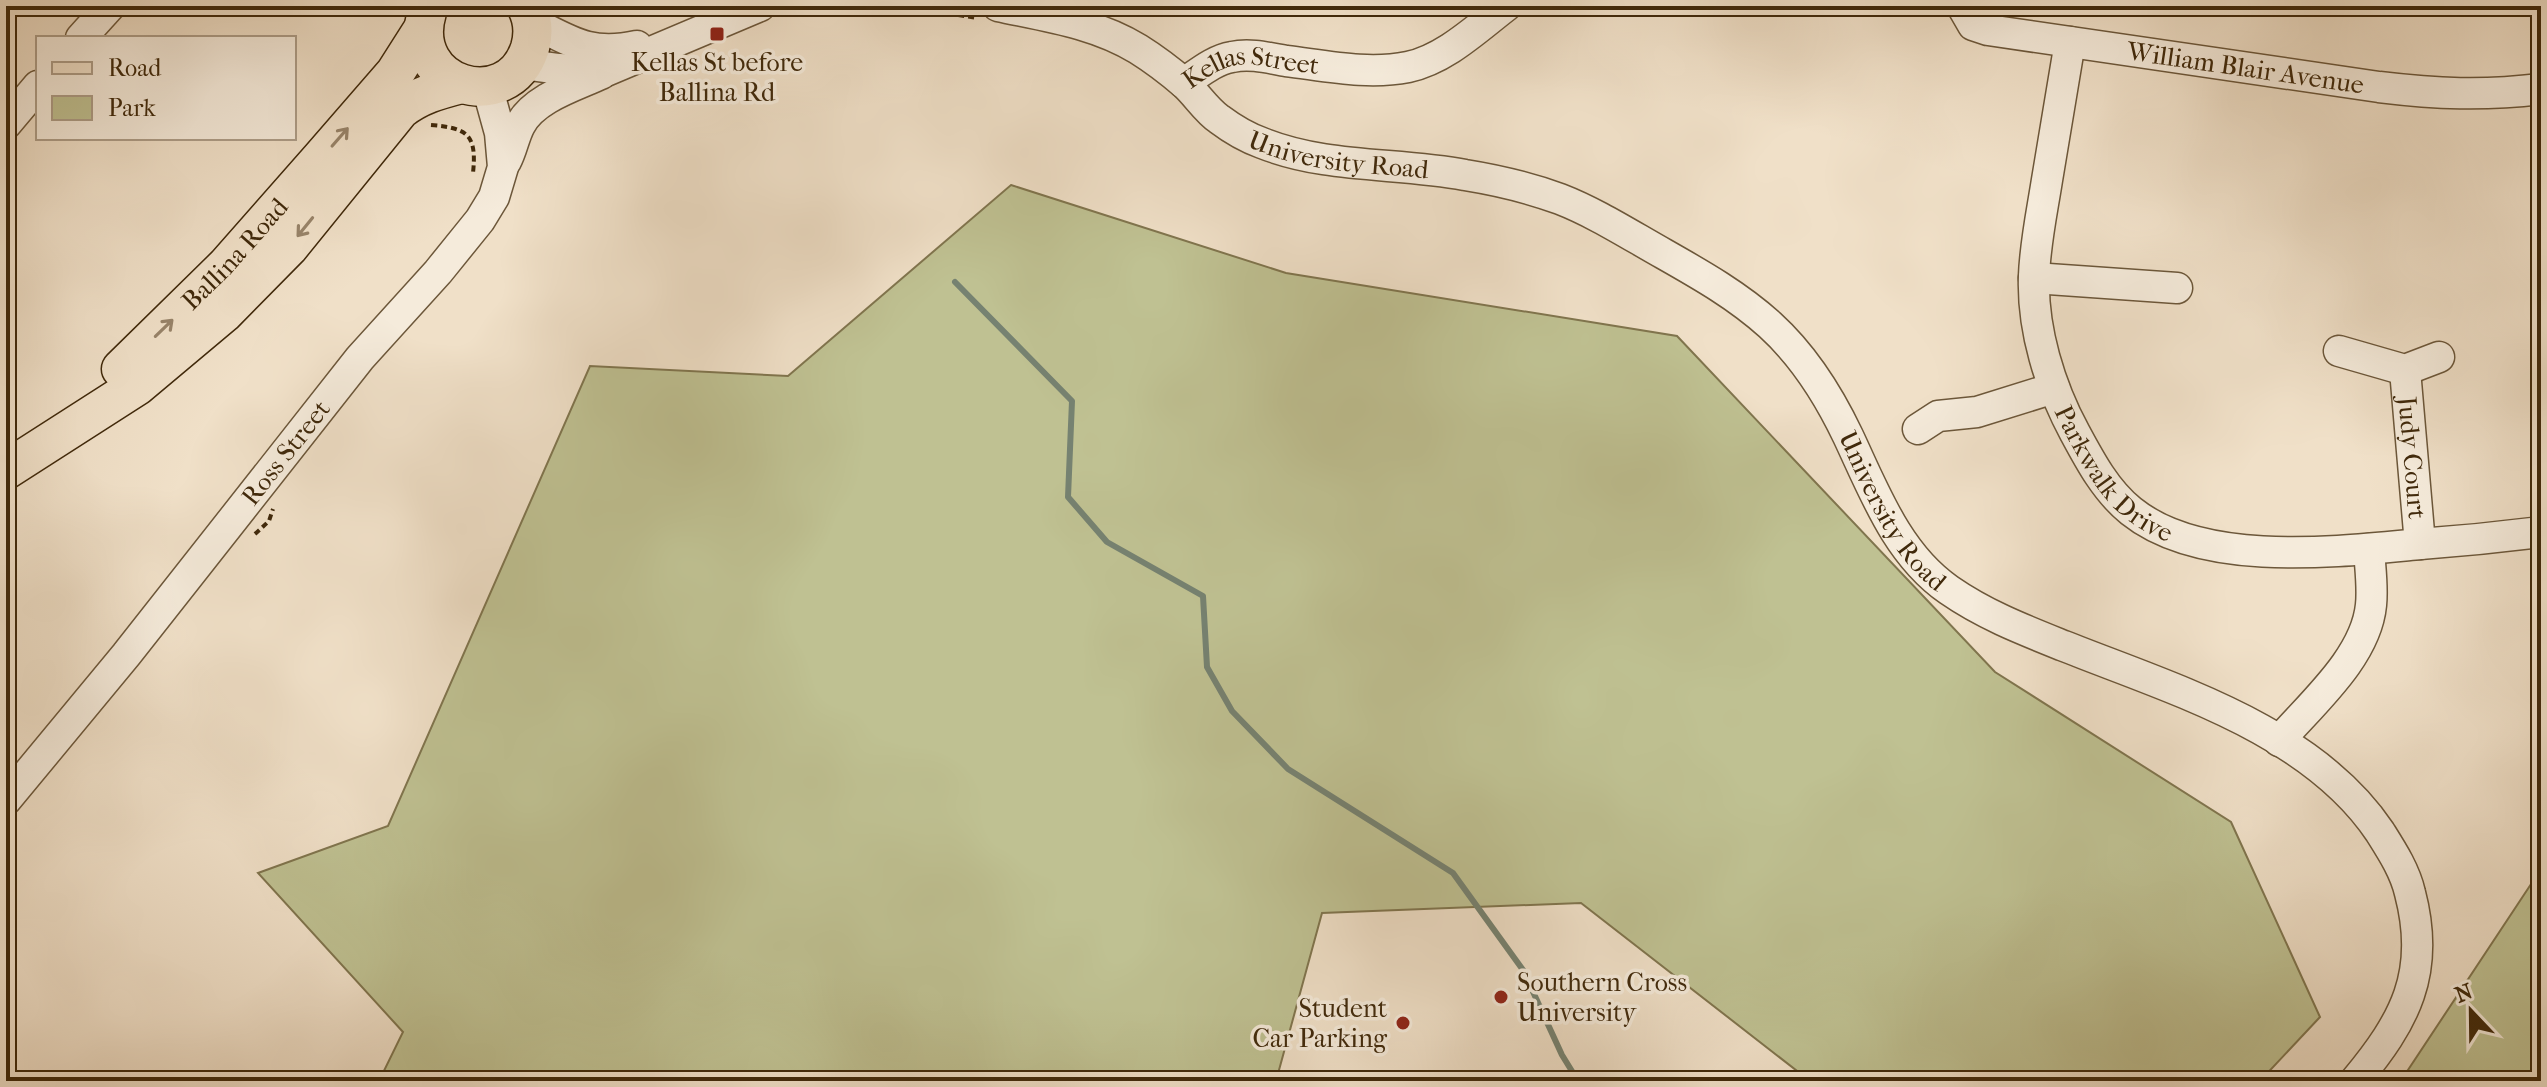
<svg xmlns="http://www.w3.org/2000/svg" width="2547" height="1087" viewBox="0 0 2547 1087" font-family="'IM FELL French Canon',serif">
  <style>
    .green { fill: #bfc192; stroke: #80754e; stroke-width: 2 }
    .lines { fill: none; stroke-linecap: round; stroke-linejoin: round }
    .stream { stroke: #768271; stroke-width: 6 }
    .minor-casing { stroke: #6c573a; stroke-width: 33 }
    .major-casing { stroke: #40290b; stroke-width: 41 }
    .path { stroke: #40290b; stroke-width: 4; stroke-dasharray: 6 4; stroke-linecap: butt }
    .minor { stroke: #f5ebdb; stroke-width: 30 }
    .major { stroke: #f0e0c8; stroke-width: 38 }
    .oneway { stroke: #98846a }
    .poi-dot { fill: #8f2418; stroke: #f5ebdb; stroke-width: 3 }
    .labels { text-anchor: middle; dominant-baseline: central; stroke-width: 7; stroke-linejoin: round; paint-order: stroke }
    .poi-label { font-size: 26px; fill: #40290b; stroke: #f5ebdb }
    .street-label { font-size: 26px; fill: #40290b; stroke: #f5ebdb }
  </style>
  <rect width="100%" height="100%" fill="#f0e0c8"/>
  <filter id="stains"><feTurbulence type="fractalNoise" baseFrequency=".0025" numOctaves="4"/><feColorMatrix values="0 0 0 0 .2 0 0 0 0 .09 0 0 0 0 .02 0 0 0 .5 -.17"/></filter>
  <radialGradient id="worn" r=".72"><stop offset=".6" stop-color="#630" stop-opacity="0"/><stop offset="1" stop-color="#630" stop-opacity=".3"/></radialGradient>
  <!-- green -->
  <path class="green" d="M1011,185L1286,273L1677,336L1995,672L2231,822L2320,1017L2260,1081H1810L1581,903L1322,913L1276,1081H379L403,1032L258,873L388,826L590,366L788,376Z
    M2541,869V1081H2417L2406,1073Z"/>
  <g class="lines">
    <!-- stream -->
    <path class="stream" d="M955,282L1072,401L1068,497L1107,542L1203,596L1207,667L1232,711L1288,769L1453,873L1523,970L1562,1055L1578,1081"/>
    <!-- minor casing -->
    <g class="minor-casing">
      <g id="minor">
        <path id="s1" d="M998,6C1045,16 1096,23 1138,49C1154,59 1171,72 1185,84C1197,95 1206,110 1219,119C1231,128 1248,138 1262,143C1327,169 1398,162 1465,175C1496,180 1530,188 1560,199C1596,213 1630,235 1664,254C1701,275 1738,296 1770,325C1803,355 1829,396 1848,436C1874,491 1897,554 1949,590C1985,615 2024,630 2064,646C2172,689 2312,730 2380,832C2392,851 2405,871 2410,893C2431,973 2405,1021 2355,1081"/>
        <path id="s2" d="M1962,6L1973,25L1988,30L2379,87C2437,94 2483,96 2541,89"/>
        <path d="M532,22C572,42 590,56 637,46"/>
        <path d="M81,38L110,6"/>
        <path id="s3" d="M2070,42C2062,88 2055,134 2047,180C2042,212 2035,244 2034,276C2032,329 2050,387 2075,433C2090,461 2106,491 2131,511C2202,568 2335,552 2420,544C2461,541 2501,537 2541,532"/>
        <path d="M522,64L559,69L606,71L760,6"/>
        <path id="s4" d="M1184,83C1199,73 1214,60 1232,57C1250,53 1269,58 1286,61C1327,66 1368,75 1408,67C1445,59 1476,29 1506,6"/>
        <path d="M6,124L38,86"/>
        <path d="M506,161C512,150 514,136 520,125C534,98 575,86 601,74"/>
        <path d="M2034,278L2177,288"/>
        <path d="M2339,351L2405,370L2439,357"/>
        <path id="s5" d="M2405,370L2420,544"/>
        <path d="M1918,429L1938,416L1977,412L2054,388"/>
        <path d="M2279,741C2312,703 2366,657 2371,605C2373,587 2370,567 2369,549"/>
        <path id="s6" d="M6,800L126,655L360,358L438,272L480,220L494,197L503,167L500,133L487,86"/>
      </g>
    </g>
    <!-- major casing -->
    <g class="major-casing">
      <g id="major">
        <path d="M427,12C405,86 508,117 530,48C534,34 533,19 526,6"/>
        <path id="s7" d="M121,369L226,266L322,157L395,73L423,29"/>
        <path d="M6,470L137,386L224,313L289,247L400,110C419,95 438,90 461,84"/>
      </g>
    </g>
    <!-- path -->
    <path class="path" d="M899,6L977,18
      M783,13L803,6
      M431,125C468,128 477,135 473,173
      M255,534L269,521L273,509"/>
    <!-- minor -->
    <use href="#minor" class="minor"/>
    <!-- major -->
    <use href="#major" class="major"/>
  </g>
  <!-- one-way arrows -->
  <defs><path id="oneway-shaft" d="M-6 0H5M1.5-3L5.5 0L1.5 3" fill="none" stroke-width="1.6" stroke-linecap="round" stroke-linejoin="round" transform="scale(2)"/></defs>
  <g class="oneway">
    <use href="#oneway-shaft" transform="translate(340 137) rotate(-49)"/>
    <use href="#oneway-shaft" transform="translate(305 227) rotate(129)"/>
    <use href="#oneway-shaft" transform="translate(164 328) rotate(-44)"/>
  </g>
  <!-- markers -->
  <g class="poi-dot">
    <rect x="709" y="26" width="16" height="16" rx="4"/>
    <circle cx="1501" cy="997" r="8"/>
    <circle cx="1403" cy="1023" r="8"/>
  </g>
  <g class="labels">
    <!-- poi labels -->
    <g class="poi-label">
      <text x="717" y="62">Kellas St before<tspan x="717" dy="30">Ballina Rd</tspan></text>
      <text x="1517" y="982" text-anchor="start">Southern Cross<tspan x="1517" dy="30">University</tspan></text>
      <text x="1387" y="1008" text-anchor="end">Student<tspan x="1387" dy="30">Car Parking</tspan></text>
    </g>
    <!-- street labels -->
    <g class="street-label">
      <text stroke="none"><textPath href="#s2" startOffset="298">William Blair Avenue</textPath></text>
      <text stroke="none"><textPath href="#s4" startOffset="72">Kellas Street</textPath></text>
      <text stroke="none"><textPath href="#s1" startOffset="382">University Road</textPath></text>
      <text stroke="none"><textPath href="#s7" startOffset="162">Ballina Road</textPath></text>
      <text stroke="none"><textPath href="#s6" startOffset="446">Ross Street</textPath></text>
      <text stroke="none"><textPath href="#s5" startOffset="88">Judy Court</textPath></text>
      <text stroke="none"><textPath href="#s3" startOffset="458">Parkwalk Drive</textPath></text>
      <text stroke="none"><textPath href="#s1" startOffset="1078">University Road</textPath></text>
    </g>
  </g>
  <!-- margin -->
  <rect width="2547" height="1087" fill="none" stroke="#f0e0c8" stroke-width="32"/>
  <rect x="8" y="8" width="2531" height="1071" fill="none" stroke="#40290b" stroke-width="4"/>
  <rect x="16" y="16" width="2515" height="1055" fill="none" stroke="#40290b" stroke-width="2"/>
  <!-- legend -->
  <rect x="36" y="36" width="260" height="104" fill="#f5ebdb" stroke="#ad9d88" stroke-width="2"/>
  <rect x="52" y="62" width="40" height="12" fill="#f0e0c8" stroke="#ad9d88" stroke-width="2"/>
  <text x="108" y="76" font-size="24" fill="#40290b">Road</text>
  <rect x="52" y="96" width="40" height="24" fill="#bfc192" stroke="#ad9d88" stroke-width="2"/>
  <text x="108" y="116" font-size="24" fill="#40290b">Park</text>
  <!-- north arrow -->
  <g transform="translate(2471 1011) rotate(338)" stroke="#f5ebdb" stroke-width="6" paint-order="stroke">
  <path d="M0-6L14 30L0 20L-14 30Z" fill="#40290b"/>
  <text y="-12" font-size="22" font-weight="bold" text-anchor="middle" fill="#40290b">N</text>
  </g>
  <rect width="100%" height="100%" filter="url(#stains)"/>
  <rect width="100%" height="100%" fill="url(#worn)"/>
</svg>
